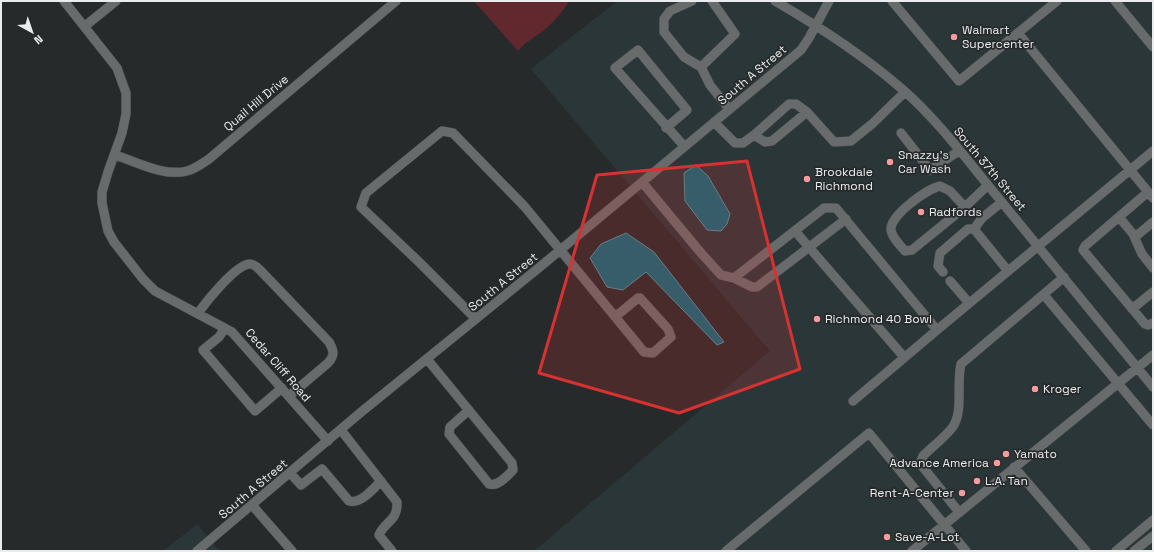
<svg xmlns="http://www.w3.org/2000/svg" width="1154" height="552" viewBox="0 0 1154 552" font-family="'Space Grotesk',sans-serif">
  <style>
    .built { fill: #2b3639 }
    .green { fill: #61292e }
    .water { fill: #0e6877; stroke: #50909a }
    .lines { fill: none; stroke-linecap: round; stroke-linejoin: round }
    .minor-casing { stroke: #444647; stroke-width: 10 }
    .minor { stroke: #676b6c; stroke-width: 9 }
    .marked { fill: #d73232; fill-opacity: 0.2; stroke: #d73232; stroke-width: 3; stroke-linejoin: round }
    .poi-dot { fill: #f59b9e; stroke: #262a2b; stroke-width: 1.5 }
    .labels { text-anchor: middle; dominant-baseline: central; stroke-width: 3.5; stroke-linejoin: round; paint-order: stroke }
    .poi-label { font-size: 12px; fill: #eaeced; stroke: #262a2b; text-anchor: start }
    .street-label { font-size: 12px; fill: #eaeced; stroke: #262a2b }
  </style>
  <rect width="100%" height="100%" fill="#262a2b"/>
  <!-- built -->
  <path class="built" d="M617,1H1153V551H534L770,351L531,69Z
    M197,524L220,551H163Z"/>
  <!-- green -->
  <path class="green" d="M474,1H569C564,11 551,25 542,32C533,38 525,42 518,51Z"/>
  <!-- water -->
  <path class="water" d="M696,165L708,176L730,214L727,224L721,231L707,230L685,201L684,173Z
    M626,233L654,252L724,342L717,345L646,272L623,290L607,287L590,258L601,244Z"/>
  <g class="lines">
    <!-- minor casing -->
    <g class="minor-casing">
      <path id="minor" d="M64,1L117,68L126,93V114L122,133L108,172L102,192V203L108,231L114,242L143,279L155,291L232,332L328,441
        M692,1L670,11L664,19V32L684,57L701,67
        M712,1L735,34L701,67L710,85L729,109
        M775,1C820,27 863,55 902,89C936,118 967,160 996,195C1049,259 1101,323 1153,387
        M892,1L959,81L1057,1
        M1115,1L1153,47
        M85,26L116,1
        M1018,33L1153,198
        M714,122L735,143H743L754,135L765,142L772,141L807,112L834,142L851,141L872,124L905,92
        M666,128L687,110L638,50L615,68L684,146
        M901,133L930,170L959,151
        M754,135L789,104H796L807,112
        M115,155C137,162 164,177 187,171C195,169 203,163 209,159L396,1
        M642,182L701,253L721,275L734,278L824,208H836L937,330L1153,151
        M1148,192L1085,246L1083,250L1145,324L1148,325L1153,323
        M965,207L950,191L940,186C927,189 889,216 891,230C892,238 900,245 905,251L912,250L965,207L988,185
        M1119,217L1133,234L1142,254L1153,268
        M974,229L1008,271
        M974,229L982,218L1002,202
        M795,231L904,357
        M1135,237L1153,222
        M943,272L938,266L940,253L968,229H974
        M734,278L752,287H757L846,219
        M950,281L969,303
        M1044,295L1153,425
        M1132,309L1153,292
        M198,313C206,302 236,264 250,264C254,264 257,267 260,270L329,342C334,351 335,355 328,363L289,396
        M476,319L418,261L361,207L366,193L442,131L453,133L525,207L644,352L653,353L671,337L668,329L640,298H638L615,317
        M225,328L219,337L203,350L255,411L282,388
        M427,359L512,463L513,470C507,476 498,487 489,484L449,434L450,427L469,410
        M853,401L937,330
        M341,430L397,502C398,521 385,521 379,535L392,551
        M1014,467L1086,551
        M290,473L301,485L322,469L349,501C361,504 373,489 381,481
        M252,505L292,551
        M959,512L922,466L921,461L923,456C932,447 944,438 952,428C964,413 956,383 961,364L1064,277
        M197,551L360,413L541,266L801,50L809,38L829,1
        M726,551L869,433L966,551
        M912,551L1153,355
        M1116,551L1153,520
        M1134,551L1153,536"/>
    </g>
    <!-- minor -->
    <use href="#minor" class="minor"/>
  </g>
  <!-- marked area -->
  <path class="marked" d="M747,161L800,369L679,413L539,373L597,175Z"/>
  <!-- markers -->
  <g class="poi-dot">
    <circle cx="954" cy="37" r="4"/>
    <circle cx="890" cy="162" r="4"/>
    <circle cx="807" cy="179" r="4"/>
    <circle cx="921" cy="212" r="4"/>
    <circle cx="817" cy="319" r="4"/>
    <circle cx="1035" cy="389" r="4"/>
    <circle cx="1006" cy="454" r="4"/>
    <circle cx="997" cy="463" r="4"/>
    <circle cx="977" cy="481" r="4"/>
    <circle cx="962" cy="493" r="4"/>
    <circle cx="887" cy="537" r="4"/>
  </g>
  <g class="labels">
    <!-- poi labels -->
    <g class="poi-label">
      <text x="962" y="30">Walmart<tspan x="962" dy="14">Supercenter</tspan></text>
      <text x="898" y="155">Snazzy's<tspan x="898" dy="14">Car Wash</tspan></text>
      <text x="815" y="172">Brookdale<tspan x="815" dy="14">Richmond</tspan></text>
      <text x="929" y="212">Radfords</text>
      <text x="825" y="319">Richmond 40 Bowl</text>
      <text x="1043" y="389">Kroger</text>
      <text x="1014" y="454">Yamato</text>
      <text x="989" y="463" text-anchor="end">Advance America</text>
      <text x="985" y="481">L.A. Tan</text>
      <text x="954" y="493" text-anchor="end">Rent-A-Center</text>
      <text x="895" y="537">Save-A-Lot</text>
    </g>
    <!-- street labels -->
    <g class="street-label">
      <text transform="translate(752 75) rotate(-40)">South A Street</text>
      <text transform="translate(256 103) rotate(-40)">Quail Hill Drive</text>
      <text transform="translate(990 169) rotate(50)">South 37th Street</text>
      <text transform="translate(503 282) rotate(-39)">South A Street</text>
      <text transform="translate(278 365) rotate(49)">Cedar Cliff Road</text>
      <text transform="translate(253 489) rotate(-40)">South A Street</text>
    </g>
  </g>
  <!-- border -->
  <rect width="1154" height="552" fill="none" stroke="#eaeced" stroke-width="4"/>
  <!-- north arrow -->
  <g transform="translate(32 32) rotate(140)" stroke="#262a2b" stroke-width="3" paint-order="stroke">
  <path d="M0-3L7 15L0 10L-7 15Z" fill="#eaeced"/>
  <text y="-6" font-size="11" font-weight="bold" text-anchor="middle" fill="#eaeced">N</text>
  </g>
</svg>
